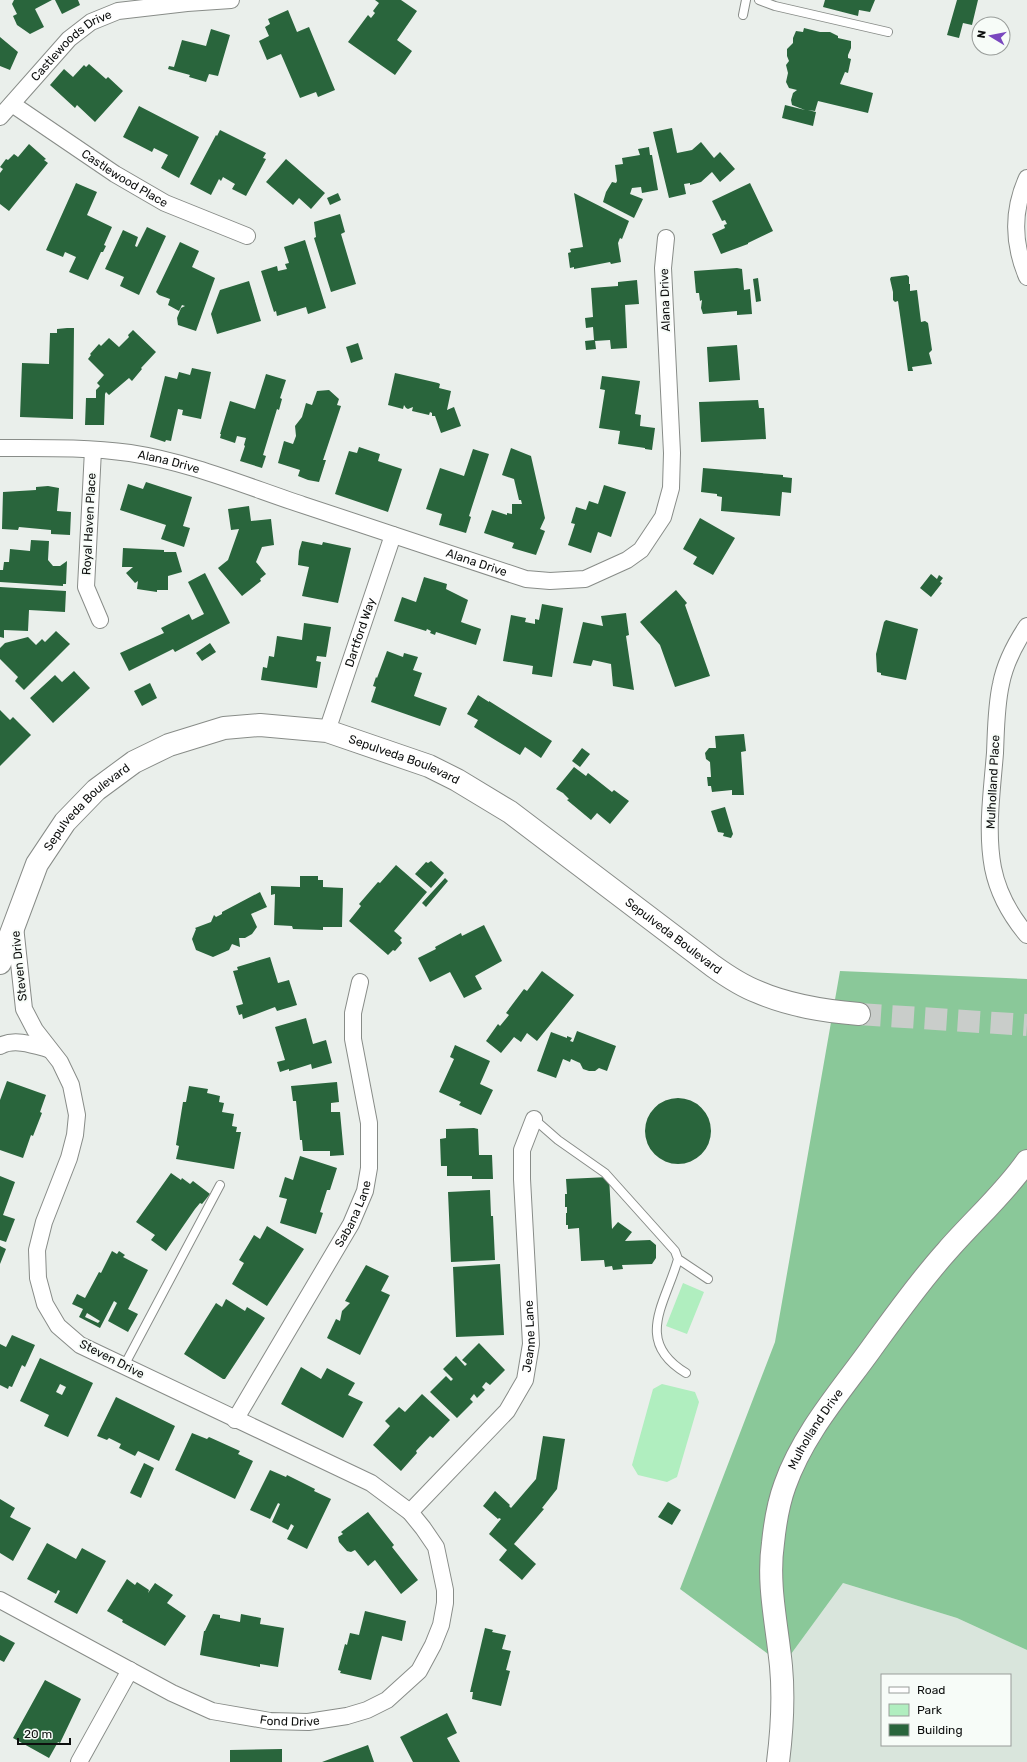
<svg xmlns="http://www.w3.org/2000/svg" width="1027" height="1762" viewBox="0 0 1027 1762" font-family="Rubik,sans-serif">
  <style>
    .built { fill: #d9e5dc; fill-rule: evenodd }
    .green { fill: #b0eebf }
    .forest { fill: #8ac899 }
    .building { fill: #29653c; fill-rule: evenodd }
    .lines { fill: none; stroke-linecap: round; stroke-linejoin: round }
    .secondary-tunnel { stroke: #c9cdca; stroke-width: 22; stroke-dasharray: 22 11; stroke-linecap: butt }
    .service-casing { stroke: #888c88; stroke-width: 10 }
    .minor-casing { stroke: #888c88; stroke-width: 18 }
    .secondary-casing { stroke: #888c88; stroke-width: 24 }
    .service { stroke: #fff; stroke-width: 8 }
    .minor { stroke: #fff; stroke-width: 16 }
    .secondary { stroke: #fff; stroke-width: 22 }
    .labels { text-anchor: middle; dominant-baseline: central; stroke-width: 4; stroke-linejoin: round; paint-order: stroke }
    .street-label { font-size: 12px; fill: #0d0f0e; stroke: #f7fcf8 }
  </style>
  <rect width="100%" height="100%" fill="#eaefeb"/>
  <!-- built -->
  <path class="built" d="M843,1583L957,1618L1027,1650V1762H778L783,1665ZM882,1675H1010V1745H882Z"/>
  <!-- green -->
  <path class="green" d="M683,1283L704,1292L687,1334L666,1326Z
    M662,1384L695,1392L699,1402L677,1477L667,1482L638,1475L632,1465L653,1389Z"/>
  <!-- forest -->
  <path class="forest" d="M840,971L1027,979V1650L957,1618L843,1583L783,1665L680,1589L775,1342Z"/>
  <!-- building -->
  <path class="building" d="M14,0H52L35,9L44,27L30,34L17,25L13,16L17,14L12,4Z
    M55,0H78L80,5L62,14Z
    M375,0H401L417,11L397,40L412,51L395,75L348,42L368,15L371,18L375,13L373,11L379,3Z
    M825,0H875L870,12L859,10L858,16L823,7Z
    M957,0H978L972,25L963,23L959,38L947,35Z
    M288,10L297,32L309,27L335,90L318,97L316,92L300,98L281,54L267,60L259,41L269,36L265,27L270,24L268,19Z
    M804,28L820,32H830L838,36V38L851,41V48L848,55V58L851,59L848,73L845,72L840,84L873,93L868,113L818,101L815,111L808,110L816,112L813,126L782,118L785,105L805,110L792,105L791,100L793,93L797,90L789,88L786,82L788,73L786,65L789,61L787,56V49L793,43V38L796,31L803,32Z
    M211,29L230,35L218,76L209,74L206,82L189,77L190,75L168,69L169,66L174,67L182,40L206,46Z
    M0,37L18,52L10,70L0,66Z
    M89,64L106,79L108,77L123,91L95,122L77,105L75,108L50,85L64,69L73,77L84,65L86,67Z
    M139,106L199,137L179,178L161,168L168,155L154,148L152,152L123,137Z
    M672,128L677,153L692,150L701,142L714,158L720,152L735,169L720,182L712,172L701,182L690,185V183L684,184L686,194L669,198L653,132Z
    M220,130L266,153L263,158L266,159L246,196L232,189L235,184L223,177L221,181L219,179L211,195L190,184L216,135L217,136Z
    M29,144L46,159L44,160L48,163L9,211L0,204V173L3,169L0,167L6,159L8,160L14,154L18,157Z
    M649,147L650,155H652L658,190L642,193L641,187L632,188L630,194L643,199L634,218L603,202L606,192L612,182L616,183L617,181L615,165L623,164L622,158L640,155L638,149Z
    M286,159L325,193L311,209L299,198L293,205L266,182Z
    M76,183L97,192L87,215L112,227L104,245L106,246L103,252H101L88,280L69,272L76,257L65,252L63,257L46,250Z
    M750,183L773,231L748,243V244L721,254L712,234L725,228L724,225L727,224L725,220L722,221L712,201Z
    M338,193L341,200L330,205L327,198Z
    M574,193L629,221L622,239L620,238L618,243L621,262L611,264L610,262L574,269V267L570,268L568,253L571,252L570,249L583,247Z
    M340,214L345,232L341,234L356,284L331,292L314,238L316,237L314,222Z
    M147,227L166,236L139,295L120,286L124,277L105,269L123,230L138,237L135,246L137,247Z
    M305,240L326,308L308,314L306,307L277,316L276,311L274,312L261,271L277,266L278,271L287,269L285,264L289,263L284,247Z
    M180,242L199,251L192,267L215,278L196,331L178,325L177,318L181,308L185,306L182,305L179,311L168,305L170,299L159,295L156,292Z
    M737,268L742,269L744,290L750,289L752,314L737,315V311L703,314L701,308L702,300L700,301L699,293H696L694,271Z
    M907,275L909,277V284H910V291L917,290L921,322L925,321L928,323L932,350L929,353L932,364L912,367L913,371H908L898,301L895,302L893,300V292L890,279L891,277Z
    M758,278L761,301L756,302L753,279Z
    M637,280L639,304L625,305L627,348L611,349L610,340L595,341L596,349L586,350L585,341L594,340L593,327L586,328L585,318L593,317L591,288L618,286V282Z
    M249,281L261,321L217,334L211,314L220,290Z
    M67,328H74L73,419L20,417L22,363L49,364L50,333H57V329Z
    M133,330L156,352L141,368L142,369L132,381L129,378L109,395L106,392L105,394L104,425H85L86,398H96V390L100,386L97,383L104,375L88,359L91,355L90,354L99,344L101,346L109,338L119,347L129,337L128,335Z
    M358,343L363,359L351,363L346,347Z
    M737,345L740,380L709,382L707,347Z
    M192,368L211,372L201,419L182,415L183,410L178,409L171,441L166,440L165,442L150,437L165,376L177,379L179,372L190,375Z
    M395,373L438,383L440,384L439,388L451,391L447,410L454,407L461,426L441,433L435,416H432V413L430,412L429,415L412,411L413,407L408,409L406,408L404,405L403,409L388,405Z
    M266,374L286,380L280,398L282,399L279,410L277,409L263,455L266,456L262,468L240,461L245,446L244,445L246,438L237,436L235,443L220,438L221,434H220L230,401L255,409Z
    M602,376L640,381L635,414L641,415L640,426L655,428L652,450L645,449V448L618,444L620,431L599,428L605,390L600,389Z
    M329,390L339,399L337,405L341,406L323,460H326L319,482L308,480L298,476L300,470L278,463L284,441L293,444L296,436L295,426L302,417L306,403L312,405L317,391Z
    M758,400L759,408H764L766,439L701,442L699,402Z
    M359,447L380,454L378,461L402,469L388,512L335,494L349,451L357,453Z
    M511,448L531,456L545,518L540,529L545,531L536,555L512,548L514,543L484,533L492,510L507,515V513L512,514V504H522L521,500H519L514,479L502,475Z
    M473,449L489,454L469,516L471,517L466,533L439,525L442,514L426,509L440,468L464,476Z
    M703,468L783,475V477L792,478L791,493L782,492L780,516L721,511L722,497L717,496V494L701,492Z
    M146,482L192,497L183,526L190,528L184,547L161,539L166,525L120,510L128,484L143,489Z
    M604,485L626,492L611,537L598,532L591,553L568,545L575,524L571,523L576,507L586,510L589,501L598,504Z
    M48,486L59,488L57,511L71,512L70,535L51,534V530L19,527L18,530L2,529L3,492L36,490V487Z
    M249,506L251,521L271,519L274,545L262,547L256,562L266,574L260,579L261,581L242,596L218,568L228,560L239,529L231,530L228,509Z
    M700,518L735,538L713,575L693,564L697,557L683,549Z
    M31,540L49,541L48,560L53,566H60L67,561L66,584H63V586L0,582V570H3L4,562H9L10,549L30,551Z
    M302,541L322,545L323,542L351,548L338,603L302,596L309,567L298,565L299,551Z
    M123,548L164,550V552H176L182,572L168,576V590H157V592L137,589L138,581L135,583L126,573L133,567H122Z
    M205,573L230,623L175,652L173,649L129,671L120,653L164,633L161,628L189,614L192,620L204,614L188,582Z
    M931,574L937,579L939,575L943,578L940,582L942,583L931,597L920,588Z
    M424,577L447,584L446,589L468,600L461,622L481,629L476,645L436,632L435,635L430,633L431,631L427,629L426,631L394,621L402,597L416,602Z
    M0,587L66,591L65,612L29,610L28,631L4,630V638L0,637Z
    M676,590L687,603L685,605L710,676L675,687L660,645L640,622Z
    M542,604L563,608L552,677L532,674L533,666L503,661L511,615L526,618L525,622L535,624V619L539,620Z
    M626,613L629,635L626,636L634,690L613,686L611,664L593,660L591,666L573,663L583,622L603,626L601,616Z
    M886,620L918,629L906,680L881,675V673L877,672L876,654L884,622Z
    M304,623L331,627L326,657L317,656L316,661L321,662L317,688L261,680L263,667L267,668L269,656L274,657L277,636L302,640Z
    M56,631L70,644L24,690L15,681L18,677L0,659V648L5,643L28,637L36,645L42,639L45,642Z
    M210,643L216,652L202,661L196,653Z
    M387,651L403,657L404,653L418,657L413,670L422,673L414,696L447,708L440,726L371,702L376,687L373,686L376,677L377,678Z
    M74,671L90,688L53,723L30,698L55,675L62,682Z
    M150,683L157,698L142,706L134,691Z
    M478,695L489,702V701L552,741L541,758L525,747L520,755L474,727L478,720L467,714Z
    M0,710L10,720L13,717L31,735L0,766Z
    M744,734L746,751L741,752L744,795H732V790L712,792L711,786H708L707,777H711L710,762L706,759L705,753L709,748H716L715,736Z
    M582,748L590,754L580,767L572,761Z
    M574,767L586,776L588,773L612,792L614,790L629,801L610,824L597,813L591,820L567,800L569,799L563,793L556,789Z
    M725,807L733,834L731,838L723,836L724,833L718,832L711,811Z
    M431,861L444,873L431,888L415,874L426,862L428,863Z
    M396,865L427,892L394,931L402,938L400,940L402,943L395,951L393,950L388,955L349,921L361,906L359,904L378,882L380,883Z
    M300,876H318V880H323V887L343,888L342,927H323V930L293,929L292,926L274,925L275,894L271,895V886L300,887Z
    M445,878L448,881L426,907L422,903Z
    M260,892L267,907L251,914L257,927L252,934L245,938H239L240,947L232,944L229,950L213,957L196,950L192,939L196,929L195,928L211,922L214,915L216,917L222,914V912Z
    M484,925L502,961L475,976L482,989L464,998L450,972L430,982L418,958L436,949L435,947L461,933L462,936Z
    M270,957L278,983L289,980L297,1005L277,1011L275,1007L243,1019L242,1014L239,1015L236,1006L243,1004L233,971L238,970L237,967Z
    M542,971L574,995L537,1041L527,1033L521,1042L514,1037L501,1053L486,1041L498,1024L500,1026L509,1015L506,1013L524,989L527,991Z
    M306,1018L313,1044L326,1040L332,1063L312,1069L311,1064L289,1071V1069L280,1072L277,1062L285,1060L275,1027Z
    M577,1031L616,1046L607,1071L599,1068L595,1071H589L583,1069L580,1063L571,1059L570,1062L563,1059L556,1078L537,1071L551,1032L567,1038V1036L572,1038L570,1041L573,1042Z
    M455,1045L490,1061L480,1084L493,1090L481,1115L459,1105L461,1102L439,1092L454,1059L450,1057Z
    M7,1081L46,1095L40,1112L42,1113L33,1136L31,1135L23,1158L0,1150V1100Z
    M337,1082L339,1102L331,1103V1112H340L344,1155L330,1156V1151H303L302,1140H300L296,1101H293L291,1086Z
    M189,1086L208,1089L207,1093L220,1096L219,1102L224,1103L222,1112L234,1114L232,1126L237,1127L236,1132H241L234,1169L176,1159L179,1146L176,1145L183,1102H186Z
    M645 1131a33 33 0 1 1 66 0a33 33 0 1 1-66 0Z
    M474,1128L478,1129L479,1155H492L493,1179H472V1176H447V1166H441L440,1139L446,1138V1129Z
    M300,1156L337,1168L330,1190H327L320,1212L323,1213L316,1234L280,1223L287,1199L279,1197L285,1177L293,1180Z
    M171,1173L181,1180L182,1178L190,1184L193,1181L210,1194L202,1204L200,1203L195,1209L166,1251L151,1240L155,1235L136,1222Z
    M0,1176L15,1182L3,1215L15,1219L6,1242L0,1240Z
    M609,1177L612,1229L618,1222L632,1232L625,1241L650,1240L656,1245V1258L652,1264L622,1265L623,1269L613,1270L612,1266L605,1267L604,1260L581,1261L579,1228L568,1229V1225H566V1213H567V1207H565V1194H567L566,1179Z
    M490,1190L491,1216H493L495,1260L451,1262L448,1192Z
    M267,1226L304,1249L267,1306L232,1284L244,1263L239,1260L254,1235L260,1239Z
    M0,1246L6,1249L0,1264Z
    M112,1251L117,1254L119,1251L125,1255L123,1257L148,1270L128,1309L138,1314L128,1332L108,1321L117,1303L114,1301L100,1328L79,1317L83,1309L72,1304L77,1294L85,1298L99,1272L101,1273ZM87,1313L100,1321L98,1323L85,1317Z
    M500,1264L504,1335L456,1337L453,1267Z
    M366,1265L389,1276L381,1291L390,1295L360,1355L327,1338L336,1319L340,1321L342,1311L350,1303L345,1301Z
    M226,1299L245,1311L247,1307L265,1318L225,1379H223L184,1354L216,1303L222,1307Z
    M12,1335L35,1345L25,1367L22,1365L12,1387L9,1386L8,1389L0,1385V1344L6,1347Z
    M479,1343L505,1370L490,1385L486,1382L482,1387L485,1390L477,1398L474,1394L470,1399L473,1402L457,1418L430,1392L446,1376L451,1381L453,1379L443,1369L456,1356L465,1366L467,1364L462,1360Z
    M40,1358L93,1383L68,1437L44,1426L49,1415L20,1401ZM60,1384L66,1387L62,1395L56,1392Z
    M301,1367L321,1379L327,1368L355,1383L348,1395L363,1402L343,1438L281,1404Z
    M422,1394L450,1420L433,1438L430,1436L416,1451L417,1453L401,1471L373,1445L390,1426L385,1421L399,1407L405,1412Z
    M116,1397L175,1426L159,1461L138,1451L135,1456L119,1448L121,1444L109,1438L107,1440L97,1436Z
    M192,1433L207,1439L209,1437L240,1451L238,1454L253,1461L235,1499L175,1470Z
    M543,1436L565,1439L557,1489L542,1508L544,1509L514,1544L536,1564L522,1580L499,1560L507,1550L489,1534L501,1519L499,1518L498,1519L483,1506L495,1491L510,1505L509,1506L511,1508L536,1479Z
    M144,1463L154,1468L141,1498L130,1493Z
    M270,1470L286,1477L287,1475L315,1489L314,1491L331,1499L307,1549L287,1539L294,1526L291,1524L288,1530L272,1522L280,1504L278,1503L270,1519L250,1510Z
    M0,1499L15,1508L10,1517L31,1528L13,1561L0,1553Z
    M668,1502L681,1510L672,1525L658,1517Z
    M368,1512L394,1545L392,1547L418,1580L401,1594L375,1560L368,1566L355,1550L351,1552L347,1551L339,1542L338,1537L343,1534L341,1532Z
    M47,1543L76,1559L82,1548L106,1561L77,1614L54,1602L60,1591L58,1590L56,1594L27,1579Z
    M127,1579L135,1585L137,1582L149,1590L148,1593L155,1583L173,1595L167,1603L186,1616L165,1646L122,1622L123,1620L107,1611Z
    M365,1611L406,1621L402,1641L382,1636L371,1680L340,1673L341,1671L338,1670L345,1644L347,1645L350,1633L359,1635Z
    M213,1614L220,1615V1618L240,1622L241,1614L261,1618L260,1624L284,1628L278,1667L260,1664V1667L200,1655L204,1631H205Z
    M485,1628L493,1630L492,1632L506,1635L502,1649L511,1651L506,1670L510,1671L501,1706L472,1699L473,1692H470Z
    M0,1635L15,1643L4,1662L0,1660Z
    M45,1680L81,1699L60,1743L58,1742L49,1758L13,1738Z
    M447,1713L457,1733L447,1738L460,1762H413L400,1737Z
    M368,1745L374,1762H322Z
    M282,1749V1762H230V1750Z"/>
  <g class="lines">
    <!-- secondary-tunnel -->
    <path class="secondary-tunnel" d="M859,1014L1027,1025"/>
    <!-- service casing -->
    <g class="service-casing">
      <path id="service" d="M759,0L775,6L888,32
        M743,15L746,0
        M534,1119L558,1140L605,1173L675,1251L678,1259C666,1303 633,1341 686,1373
        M678,1259L708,1279
        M124,1366L220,1185"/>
    </g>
    <!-- minor casing -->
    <g class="minor-casing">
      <g id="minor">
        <path id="s1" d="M12,104L115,174L165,203L247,236"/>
        <path id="s2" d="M0,117L69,39L91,22L118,11L187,3L231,0"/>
        <path d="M1027,178C1012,211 1013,244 1027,277"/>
        <path id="s3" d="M0,448C43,448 87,447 130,453C189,462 246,486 303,505C377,530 452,554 526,579L550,581L585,579L627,560L641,550L663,517L671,488L672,453L663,268L666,238"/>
        <path d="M93,450L86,587L100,620"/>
        <path d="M1027,626C1015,644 1005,663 1001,684C996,706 996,730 995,753C992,791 986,831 993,868C998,893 1011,916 1027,935"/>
        <path id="s4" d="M327,731L393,535"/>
        <path d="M0,1046C14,1038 34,1045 48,1049"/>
        <path id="s5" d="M235,1420L351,1224L365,1191L369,1168V1123L353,1039V1013L360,982"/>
        <path id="s6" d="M410,1512L507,1411L525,1380L531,1344L522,1179V1150L534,1119"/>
        <path id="s7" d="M0,1600L172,1693L212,1711L270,1721L308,1722L347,1716L367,1710L387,1700L419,1671L433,1645L441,1625L445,1603V1590L436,1547L423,1528L410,1512L371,1483L80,1345L58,1326L45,1304L38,1278L37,1250L44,1222L69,1158L75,1135L77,1115L71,1085L60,1062L35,1030L24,1009L15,926"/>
        <path d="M79,1762L130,1670"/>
      </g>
    </g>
    <!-- secondary casing -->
    <g class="secondary-casing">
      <g id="secondary">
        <path id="s8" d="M0,963L37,864L65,822L96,790L134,762L169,745L224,728L260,725L327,731L429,766L457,780L510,812L713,966C727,976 742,986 758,992C790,1006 825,1011 859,1014"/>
        <path id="s9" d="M778,1762C782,1730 784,1698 781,1666C777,1625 767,1584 773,1543C775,1523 778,1504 785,1485C803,1434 840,1392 871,1349C895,1316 919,1282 947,1251C973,1221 1004,1194 1027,1161"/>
      </g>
    </g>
    <!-- service -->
    <use href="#service" class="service"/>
    <!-- minor -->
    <use href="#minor" class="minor"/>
    <!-- secondary -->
    <use href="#secondary" class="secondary"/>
  </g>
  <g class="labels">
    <!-- street labels -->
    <g class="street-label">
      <text stroke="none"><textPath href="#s2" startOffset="102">Castlewoods Drive</textPath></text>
      <text stroke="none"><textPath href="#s1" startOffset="135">Castlewood Place</textPath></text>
      <text transform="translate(665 300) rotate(-92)">Alana Drive</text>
      <text stroke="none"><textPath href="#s3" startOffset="170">Alana Drive</textPath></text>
      <text transform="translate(89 524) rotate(-87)">Royal Haven Place</text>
      <text stroke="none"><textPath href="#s3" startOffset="494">Alana Drive</textPath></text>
      <text stroke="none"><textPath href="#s4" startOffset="104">Dartford Way</textPath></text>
      <text stroke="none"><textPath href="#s8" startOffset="530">Sepulveda Boulevard</textPath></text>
      <text transform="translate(993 782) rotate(-87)">Mulholland Place</text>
      <text stroke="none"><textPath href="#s8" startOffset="182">Sepulveda Boulevard</textPath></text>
      <text stroke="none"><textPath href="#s8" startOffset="854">Sepulveda Boulevard</textPath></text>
      <text transform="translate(19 966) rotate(-96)">Steven Drive</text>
      <text stroke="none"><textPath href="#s5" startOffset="238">Sabana Lane</textPath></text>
      <text stroke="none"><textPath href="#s6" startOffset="220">Jeanne Lane</textPath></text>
      <text transform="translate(112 1359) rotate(27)">Steven Drive</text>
      <text stroke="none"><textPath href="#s9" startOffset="343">Mulholland Drive</textPath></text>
      <text stroke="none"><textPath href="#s7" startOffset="318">Fond Drive</textPath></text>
    </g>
  </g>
  <!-- legend -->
  <rect x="881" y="1674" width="130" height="72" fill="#f7fcf8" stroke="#999d9a"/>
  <rect x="889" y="1687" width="20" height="6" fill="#ffffff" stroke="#999d9a"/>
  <text x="917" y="1694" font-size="12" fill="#0d0f0e">Road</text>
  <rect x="889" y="1704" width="20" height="12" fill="#b0eebf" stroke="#999d9a"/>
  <text x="917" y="1714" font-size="12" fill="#0d0f0e">Park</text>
  <rect x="889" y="1724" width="20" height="12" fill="#29653c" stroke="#999d9a"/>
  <text x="917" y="1734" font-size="12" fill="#0d0f0e">Building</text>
  <!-- north arrow -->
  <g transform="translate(991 36) rotate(280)"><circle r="19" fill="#f7fcf8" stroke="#999d9a"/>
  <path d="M0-3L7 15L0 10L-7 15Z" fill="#7a48bf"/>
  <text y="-6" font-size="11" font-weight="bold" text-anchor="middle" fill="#0d0f0e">N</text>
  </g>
  <!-- scale -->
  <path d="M18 1738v6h52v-6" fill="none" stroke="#0d0f0e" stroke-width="2"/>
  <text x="24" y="1738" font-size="12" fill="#0d0f0e" stroke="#f7fcf8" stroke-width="3" paint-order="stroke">20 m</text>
</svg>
